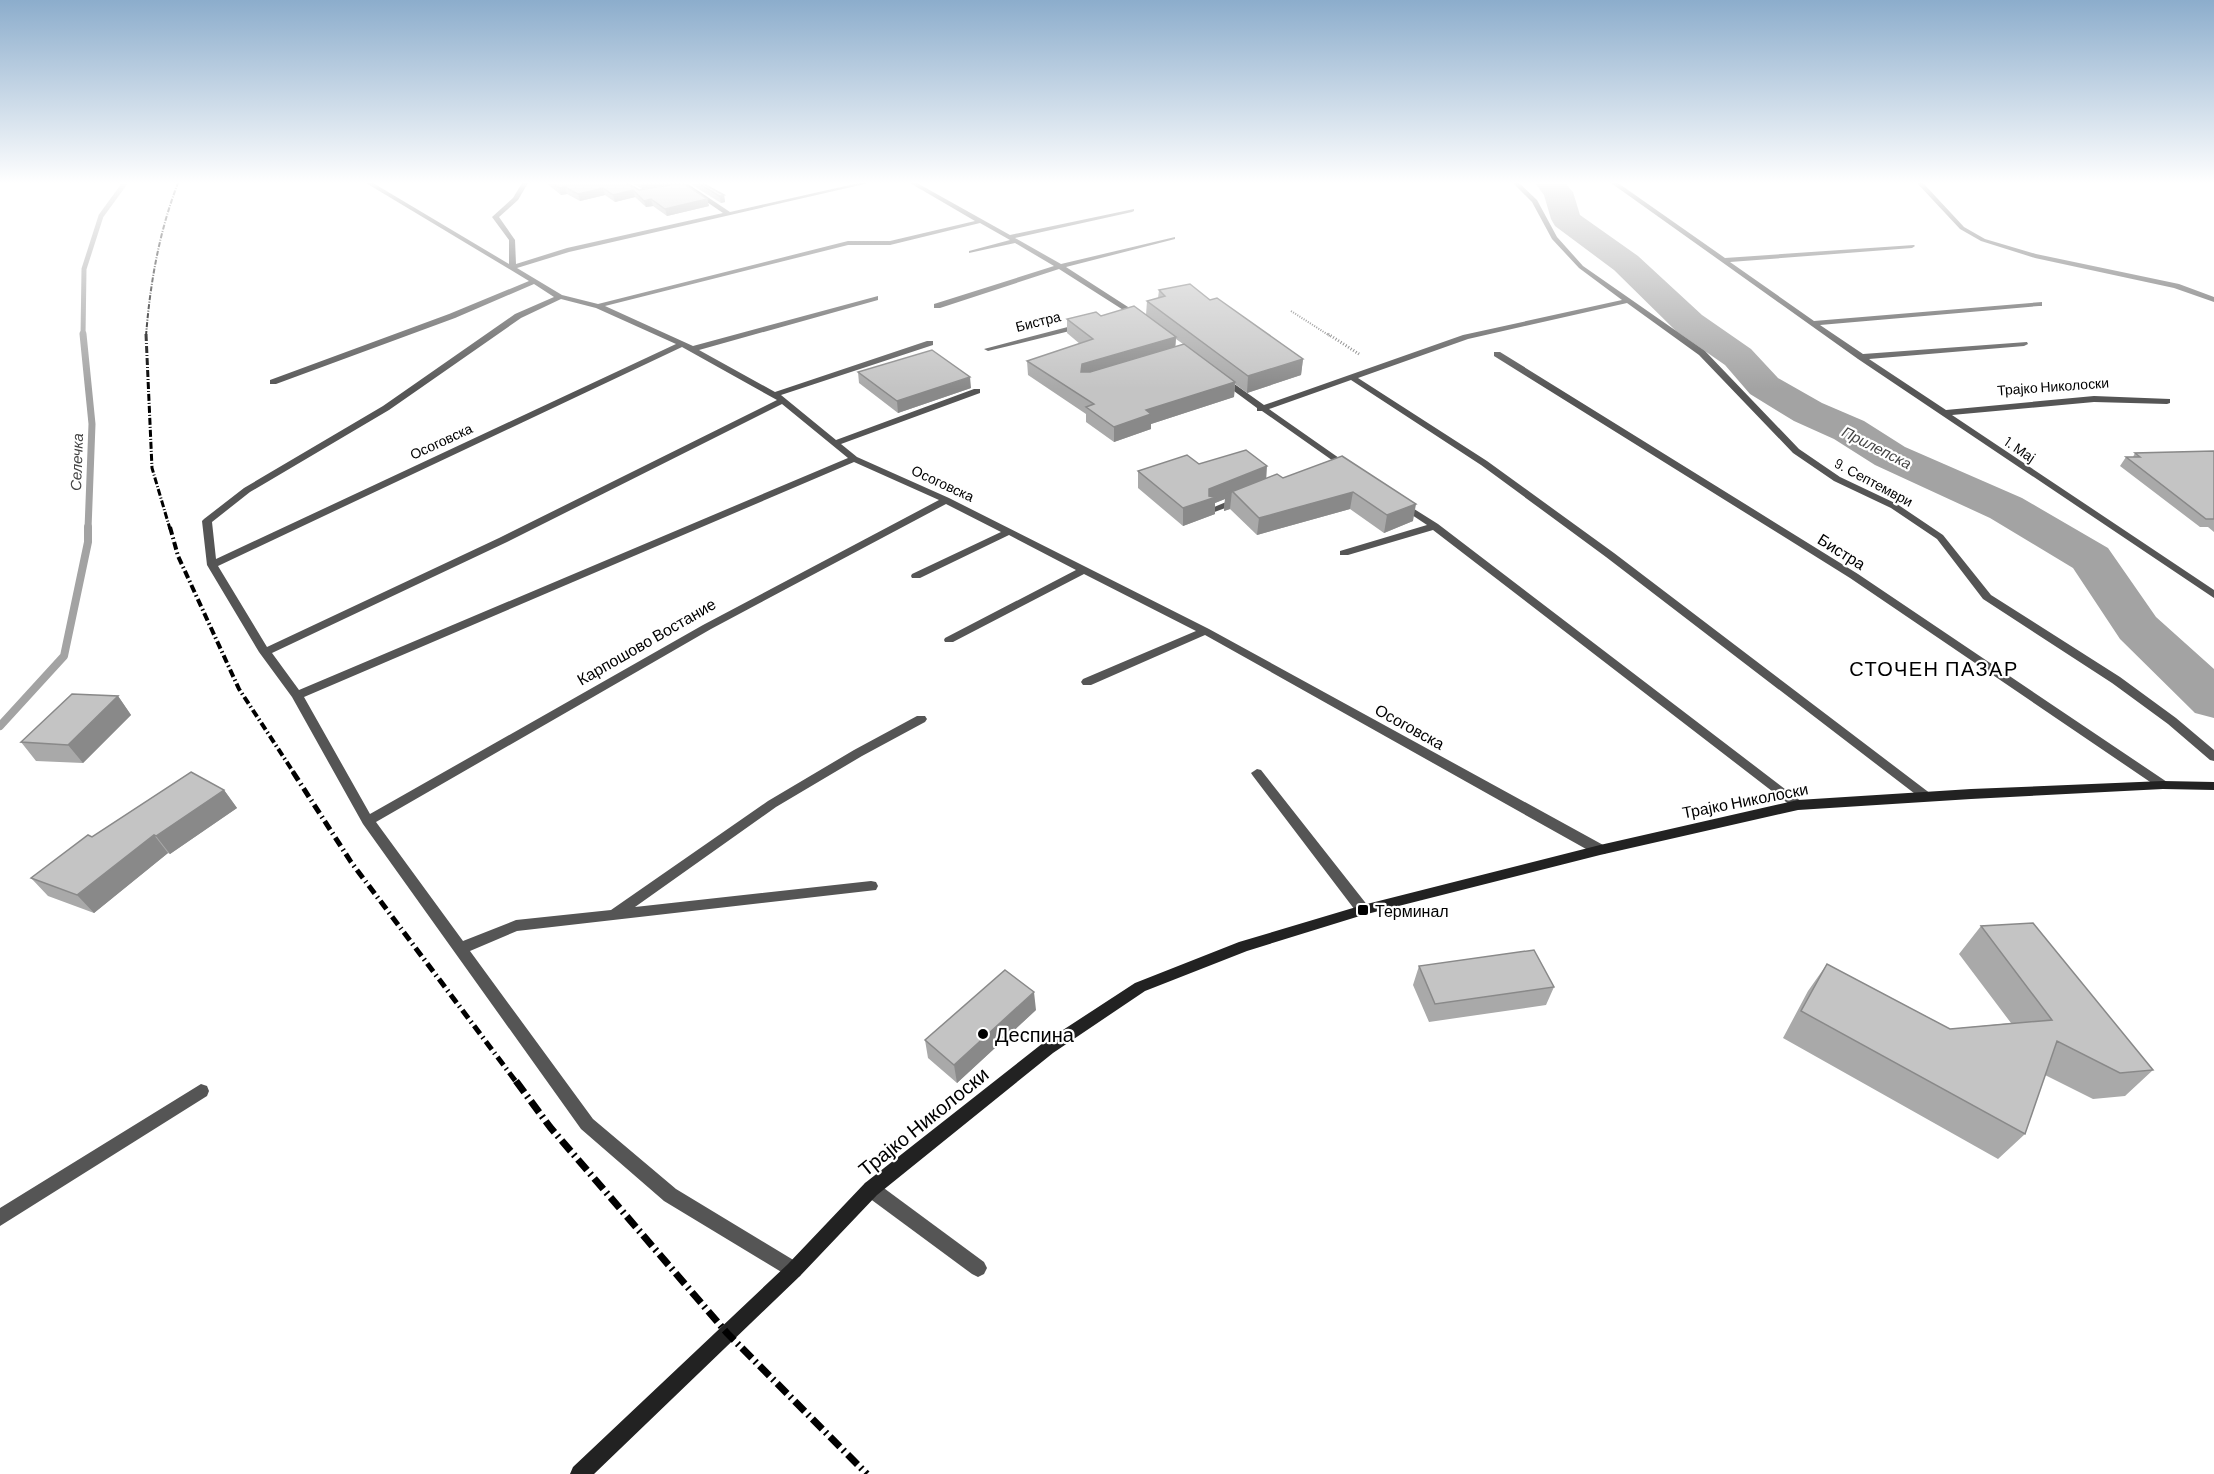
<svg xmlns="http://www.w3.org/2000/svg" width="2214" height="1474" viewBox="0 0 2214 1474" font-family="Barlow,sans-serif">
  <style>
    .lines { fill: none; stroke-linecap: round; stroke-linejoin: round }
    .stream-far2 { stroke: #a3a3a3; stroke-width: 5 }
    .stream-far1 { stroke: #a3a3a3; stroke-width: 7 }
    .stream { stroke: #a3a3a3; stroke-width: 8 }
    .river { fill: #a3a3a3; fill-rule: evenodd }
    .path-far1 { stroke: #777; stroke-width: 2; stroke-dasharray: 1 1.5; stroke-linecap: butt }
    .path { stroke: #777; stroke-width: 3; stroke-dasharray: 1 2; stroke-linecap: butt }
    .service { fill: #555; fill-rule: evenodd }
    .minor { fill: #555; fill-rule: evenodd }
    .secondary { fill: #222; fill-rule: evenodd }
    .rail-far4 { stroke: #000; stroke-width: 2; stroke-dasharray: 5 1.5 1 1.5; stroke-linecap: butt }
    .rail-far3 { stroke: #000; stroke-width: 3; stroke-dasharray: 7 2 1 2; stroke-linecap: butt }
    .rail-far2 { stroke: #000; stroke-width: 4; stroke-dasharray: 8 3 1.5 3; stroke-linecap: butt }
    .rail-far1 { stroke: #000; stroke-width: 5; stroke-dasharray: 10 4 1.5 4; stroke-linecap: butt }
    .rail { stroke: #000; stroke-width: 7; stroke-dasharray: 14 4.5 2 4.5; stroke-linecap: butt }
    .wall { fill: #a9a9a9; fill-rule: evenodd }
    .shaded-wall { fill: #898989 }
    .building { fill: #c4c4c4; stroke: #898989; stroke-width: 1.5 }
    .poi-dot { fill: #000; stroke: #fff; stroke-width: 2 }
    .labels { text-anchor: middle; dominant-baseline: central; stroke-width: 4.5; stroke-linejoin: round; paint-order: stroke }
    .far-street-label { font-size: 14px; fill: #000; stroke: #fff }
    .far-water-label { font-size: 15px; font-style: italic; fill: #444; stroke: #fff }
    .street-label { font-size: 16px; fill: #000; stroke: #fff }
    .poi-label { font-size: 16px; fill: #000; stroke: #fff; text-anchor: start }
    .quarter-label { font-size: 20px; letter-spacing: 1.5px; fill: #000; stroke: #fff }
    .near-poi-label { font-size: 20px; fill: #000; stroke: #fff; text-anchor: start }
    .near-street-label { font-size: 20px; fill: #000; stroke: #fff }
  </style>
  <rect width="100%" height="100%" fill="#fff"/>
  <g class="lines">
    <!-- stream-far2 -->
    <path class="stream-far2" d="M83,336L84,269L101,216L125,183"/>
    <!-- stream-far1 -->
    <path class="stream-far1" d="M83,334L92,424L88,529"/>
    <!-- stream -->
    <path class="stream" d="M0,726L64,656L88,542V527"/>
    <!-- river -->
    <path class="river" d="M1535,183H1565L1573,192L1580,215L1638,256L1702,315L1751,349L1778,378L1822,403L1864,421L1905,447L2022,498L2108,548L2156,617L2214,669V718L2195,713L2120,639L2073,568L1990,518L1875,465L1834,439L1794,421L1750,394L1725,365L1676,331L1614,270L1555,226L1551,219L1544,195Z"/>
    <!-- path-far1 -->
    <path class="path-far1" d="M1291,311L1330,336"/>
    <!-- path -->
    <path class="path" d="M1328,334L1359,354"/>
    <!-- service -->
    <path class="service" d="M871,1181L877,1183L984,1262L987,1268L984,1274L978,1277L972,1274L865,1195L863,1189L865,1183Z"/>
    <!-- minor -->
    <path class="minor" d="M366,183H373L509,264V240L492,217L513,198L522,183H528L518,200L499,217L515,240L516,264L567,248L723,213L685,187L668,189L670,186L688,184L730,212L859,183H869L569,252L517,268L562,295L598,304L848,241H890L975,221L910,183H917L1010,235L1134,209V211L1132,212L1015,238L1061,264L1175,237V239L1066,267L1142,316V320H1139L1059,269L940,308H934V304L1054,266L1015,243L969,253V251L1010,240L980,223L890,245H848L605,306L693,346L878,296V300L699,350L775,392L927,341H933V345L781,395L836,440L974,389H980V393L841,444L857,457L949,498L1209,629L1605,846L1607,850L1605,854H1595L1205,635L1091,685H1083L1081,682L1083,679L1196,631L1084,574L953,642H945L944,640L945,638L1076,570L1009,535L920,578H912L911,576L912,574L1001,532L946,504L711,629L376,822L463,941L516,920L611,910L768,801L854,750L917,716H925L927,719L925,722L862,756L776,807L635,907L871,881L876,882L878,886L876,890L517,931L470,951L593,1119L676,1189L800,1264L803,1270L800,1276L794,1279L788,1276L664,1201L581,1129L363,824L292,697L259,652L207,565L202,521L204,519L244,488L383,406L515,314L554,297L534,284L455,318L276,384H270V380L449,314L529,281ZM561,299L596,308L676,344L216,559L212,522L250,492L389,410L521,318ZM682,347L777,400L499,538L267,647L218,566ZM782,404L848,458L299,690L272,653L507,542ZM854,462L939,500L703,625L370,814L304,697Z
      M1513,183H1519L1537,200L1557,237L1583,266L1705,351L1799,449L1840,477L1897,504L1943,535L1991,595L2120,677L2176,718L2214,750V761L2210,760L2168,724L2112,683L1983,599L1937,539L1891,508L1834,481L1793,453L1699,355L1627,303L1468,339L1358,378L1487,461L1614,553L1931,794L1933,797L1931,800H1923L1606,557L1481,465L1351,380L1269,409L1349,465L1351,467L1346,470L1262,411H1257V408L1219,380L1226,378L1264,405L1463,335L1622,300L1579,268L1552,239L1532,202Z
      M1611,183H1618L1725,258L1914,245L1915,246L1912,248L1730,262L1814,321L2042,302V306H2039L1820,325L1863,354L2027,342L2028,344L2024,346L1869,359L1946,410L2094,396L2170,399V403L2167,404L2094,402L1952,415L2214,590V598L1858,359Z
      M1917,183H1923L1964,227L1985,239L2036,254L2179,284L2214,297V302L2174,288L2035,258L1981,241L1960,229Z
      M1083,323H1086V327L988,351L984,349Z
      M1494,352H1500L1858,574L2167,782L2169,785L2167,788H2159L1850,578L1494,356Z
      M1238,497L1243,500L1241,502L1212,513L1207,510Z
      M1403,502L1438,524L1802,802L1804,805L1802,808H1794L1433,530L1348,555H1340V551L1427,525L1400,507V503Z
      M1257,769L1261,770L1368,906L1370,910L1368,914L1363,915L1358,914L1253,776L1251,773Z
      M201,1084L207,1086L209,1091L207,1096L0,1226V1208Z"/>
    <!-- secondary -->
    <path class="secondary" d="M2163,781L2214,782V790L2163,789L1971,799L1798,810L1600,855L1363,915L1247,951L1145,991L1053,1053L877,1195L800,1276L594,1474H570L573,1467L788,1264L865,1183L1043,1043L1135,983L1239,942L1363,905L1600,845L1798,800L1971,789Z"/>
    <!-- rail-far4 -->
    <path class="rail-far4" d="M146,336C150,284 159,232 178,183"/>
    <!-- rail-far3 -->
    <path class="rail-far3" d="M146,334L152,468L170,529"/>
    <!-- rail-far2 -->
    <path class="rail-far2" d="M170,527L178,556L239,689L294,773"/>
    <!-- rail-far1 -->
    <path class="rail-far1" d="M293,772L351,862L517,1083"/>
    <!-- rail -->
    <path class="rail" d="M516,1081L550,1127L727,1333L867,1474"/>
  </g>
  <!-- wall -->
  <path class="wall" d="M546,183H627L639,190L707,199L709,206L667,216L653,206L646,207L635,197L615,202L605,195L580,201L567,194L561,195Z
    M632,183H681L642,189Z
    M689,183H702L724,195L725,202L721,203Z
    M1159,290L1210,300L1303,359L1301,375L1247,393L1235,384L1234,397L1151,424V429L1114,442L1086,422V414L1028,375L1027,361L1080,344L1067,333V319L1101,316L1146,315L1147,301L1158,298ZM1176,339L1183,344L1175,347Z
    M858,372L971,388L898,413L859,383Z
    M2214,451V532L2208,527H2200L2120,466L2126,457H2133L2135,453Z
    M1342,456L1413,521L1384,533L1350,509L1257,535L1230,509L1224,511L1225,499L1215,503V514L1183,526L1138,488V471L1199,464L1266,478H1283Z
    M118,696L131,715L83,763L36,761L21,742Z
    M224,790L237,808L170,854L168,853L94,913L48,896L31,878L92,837Z
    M1981,926L2153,1070L2125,1096L2093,1099L2045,1075L2025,1134L1998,1159L1783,1038L1808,991L1827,964L1950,1029L2011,1023L1959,954Z
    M1419,966L1554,987L1546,1005L1429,1022L1413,985Z
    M1036,1010L957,1083L928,1058L925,1040Z"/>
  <!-- shaded-wall -->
  <path class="shaded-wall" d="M640,183H681L642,189Z
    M565,187L567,194L561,195L559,188Z
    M603,188L605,195L580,201L578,194Z
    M633,190L635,197L615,202L613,195Z
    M724,195L725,202L721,203L719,196Z
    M651,199L653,206L646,207L644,201Z
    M707,199L709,206L667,216L665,209Z
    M1176,337L1175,351L1082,379L1081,372L1082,364Z
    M1303,359L1301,375L1247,393L1248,376Z
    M970,377L971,388L898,413L897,401Z
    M1235,382L1234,397L1151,424V429L1114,442V427L1146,410Z
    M1267,466L1266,483L1232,491L1230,509L1224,511L1225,499L1215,503V514L1183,526V508L1209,489Z
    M1353,492L1350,509L1257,535L1259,518Z
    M1416,504L1413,521L1384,533L1387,515Z
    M118,696L131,715L83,763L68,745Z
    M224,790L237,808L170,854L156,836Z
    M154,835L168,853L94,913L77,895Z
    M1034,992L1036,1010L957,1083L954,1065Z"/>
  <!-- building -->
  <path class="building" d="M552,183H627L639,190L683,183L707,199L665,209L651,199L644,201L633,190L613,195L603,188L578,194L565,187L559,188Z
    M698,183H702L724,195L719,196Z
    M1190,284L1210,300L1217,298L1303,359L1248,376L1147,301L1165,296L1159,290Z
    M1134,306L1176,337L1082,364L1081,372H1090L1184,344L1235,382L1146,410L1151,414L1114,427L1086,407L1094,404L1027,361L1093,339L1067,319L1096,312L1101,316Z
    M932,350L970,377L897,401L858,372Z
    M1246,450L1267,466L1209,489V496L1216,497L1183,508L1138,471L1187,455L1199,464Z
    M2214,451V519H2206L2126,457H2140L2135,453Z
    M1342,456L1416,504L1387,515L1353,492L1259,518L1232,491L1226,494L1277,474L1283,478Z
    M72,694L118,696L68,745L21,742Z
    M191,772L224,790L156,836L154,835L77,895L31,878L88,835L92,837Z
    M2033,923L2153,1070L2120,1073L2057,1041L2025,1134L1801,1011L1827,964L1950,1029L2052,1020L1981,926Z
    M1534,950L1554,987L1435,1004L1419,966Z
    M1005,970L1034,992L954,1065L925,1040Z"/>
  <!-- sky -->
  <linearGradient id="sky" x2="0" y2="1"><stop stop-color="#8cadcc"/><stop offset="0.47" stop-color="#fff"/><stop offset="1" stop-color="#fff" stop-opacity="0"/></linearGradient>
  <rect width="2214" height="389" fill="url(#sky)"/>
  <!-- markers -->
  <g class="poi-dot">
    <rect x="1357" y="904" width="12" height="12" rx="3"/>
    <circle cx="983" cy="1034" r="6"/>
  </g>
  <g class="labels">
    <!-- far-street labels -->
    <g class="far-street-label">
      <text transform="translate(1038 321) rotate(-14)">Бистра</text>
      <text transform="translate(2053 386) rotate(-4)">Трајко Николоски</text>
      <text transform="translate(441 441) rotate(-25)">Осоговска</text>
      <text transform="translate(2020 449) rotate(34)">1. Мај</text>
      <text transform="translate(1874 482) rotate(28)">9. Септември</text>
      <text transform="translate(943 483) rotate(25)">Осоговска</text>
    </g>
    <!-- far-water labels -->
    <g class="far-water-label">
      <text transform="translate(1877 447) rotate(27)">Прилепска</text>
      <text transform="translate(76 462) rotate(-88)">Селечка</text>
    </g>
    <!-- street labels -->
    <g class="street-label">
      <text transform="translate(1842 551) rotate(32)">Бистра</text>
      <text transform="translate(646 641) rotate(-30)">Карпошово Востание</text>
      <text transform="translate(1410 726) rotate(29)">Осоговска</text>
      <text transform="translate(1745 800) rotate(-11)">Трајко Николоски</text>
    </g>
    <!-- poi labels -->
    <g class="poi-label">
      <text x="1375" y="910">Терминал</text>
    </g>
    <!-- quarter labels -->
    <g class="quarter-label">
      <text x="1934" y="668">СТОЧЕН ПАЗАР</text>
    </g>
    <!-- near-poi labels -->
    <g class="near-poi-label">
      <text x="995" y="1034">Деспина</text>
    </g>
    <!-- near-street labels -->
    <g class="near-street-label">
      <text transform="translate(923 1121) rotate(-39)">Трајко Николоски</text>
    </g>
  </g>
</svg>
